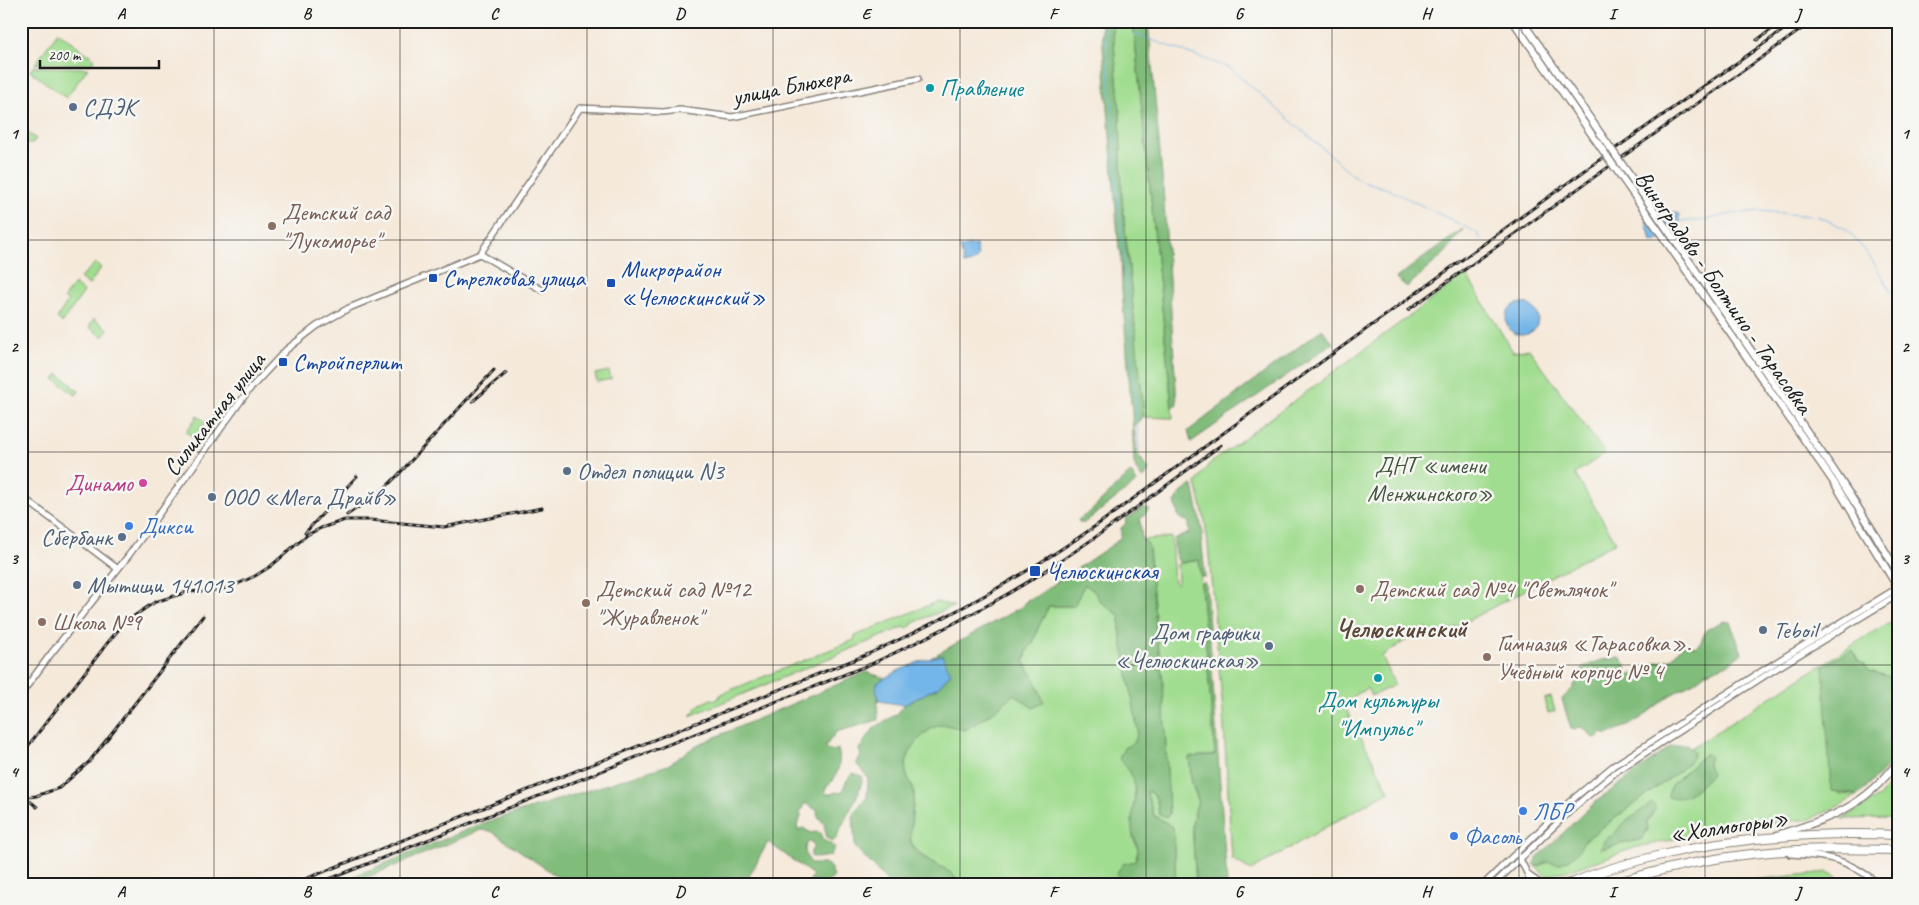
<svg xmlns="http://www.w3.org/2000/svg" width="1919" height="905" viewBox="0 0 1919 905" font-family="Caveat,sans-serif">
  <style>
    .green { fill: #a1dd90; stroke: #5e7c56; fill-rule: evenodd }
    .forest { fill: #80bc7a; stroke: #4e6c4b }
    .water { fill: #73b6e9; stroke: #486982 }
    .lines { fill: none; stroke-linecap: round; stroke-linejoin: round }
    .stream { stroke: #73b6e9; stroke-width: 1 }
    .minor-casing { stroke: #88827b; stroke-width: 8 }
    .major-casing { stroke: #88827b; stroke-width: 9 }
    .highway-casing { stroke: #88827b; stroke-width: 10 }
    .minor { stroke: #fff; stroke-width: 5 }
    .major { stroke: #fff; stroke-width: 6 }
    .highway { stroke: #fff; stroke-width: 8 }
    .rail-casing { stroke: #1c1c1c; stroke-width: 3 }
    .rail { stroke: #f6f6f2; stroke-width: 1; stroke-dasharray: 4; stroke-linecap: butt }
    .major-bridge-casing { stroke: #88827b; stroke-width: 9; stroke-linecap: butt }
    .major-bridge { stroke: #fff; stroke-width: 6 }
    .grid { fill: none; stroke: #1c1c1c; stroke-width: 1; stroke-opacity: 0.55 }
    .culture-dot { fill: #0f9aa8; stroke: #f6f6f2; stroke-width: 2 }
    .service-dot { fill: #5c6f8a; stroke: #f6f6f2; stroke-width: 2 }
    .education-dot { fill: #8d6e63; stroke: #f6f6f2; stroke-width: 2 }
    .transit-dot { fill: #1a4fb4; stroke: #f6f6f2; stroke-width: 2 }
    .hotel-dot { fill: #d1479c; stroke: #f6f6f2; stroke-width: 2 }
    .shop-dot { fill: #3f7fe0; stroke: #f6f6f2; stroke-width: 2 }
    .labels { text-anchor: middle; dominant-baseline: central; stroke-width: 5; stroke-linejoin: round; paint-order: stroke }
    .street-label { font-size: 24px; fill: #1c1c1c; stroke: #f6f6f2 }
    .culture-label { font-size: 24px; fill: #0d838f; stroke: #f6f6f2; text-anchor: start }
    .service-label { font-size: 24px; fill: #4e5e75; stroke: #f6f6f2; text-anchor: start }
    .education-label { font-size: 24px; fill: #785e54; stroke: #f6f6f2; text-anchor: start }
    .transit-label { font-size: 24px; fill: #164399; stroke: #f6f6f2; text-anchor: start }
    .park-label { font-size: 24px; fill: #44563f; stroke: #f6f6f2 }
    .hotel-label { font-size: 24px; fill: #b23c85; stroke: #f6f6f2; text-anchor: end }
    .shop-label { font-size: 24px; fill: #366cbe; stroke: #f6f6f2; text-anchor: start }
    .quarter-label { font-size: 26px; font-weight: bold; fill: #5b473a; stroke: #f6f6f2 }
    .neatline { fill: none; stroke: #1c1c1c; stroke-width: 2 }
    .grid-label { font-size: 16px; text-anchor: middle; font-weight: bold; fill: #1c1c1c }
  </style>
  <rect width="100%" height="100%" fill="#f6f6f2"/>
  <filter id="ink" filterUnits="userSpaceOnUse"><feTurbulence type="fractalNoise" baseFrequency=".02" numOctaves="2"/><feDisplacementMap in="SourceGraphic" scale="10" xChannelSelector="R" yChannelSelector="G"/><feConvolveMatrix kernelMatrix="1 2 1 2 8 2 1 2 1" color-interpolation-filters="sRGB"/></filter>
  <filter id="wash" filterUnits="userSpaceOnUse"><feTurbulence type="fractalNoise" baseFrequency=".0096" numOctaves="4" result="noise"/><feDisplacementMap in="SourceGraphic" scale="20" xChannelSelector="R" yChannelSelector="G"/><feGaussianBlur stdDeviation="1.12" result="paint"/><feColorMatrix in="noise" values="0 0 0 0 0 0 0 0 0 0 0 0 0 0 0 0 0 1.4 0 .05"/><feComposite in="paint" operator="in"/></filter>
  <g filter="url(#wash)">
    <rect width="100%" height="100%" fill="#f5e9da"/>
    <!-- green -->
    <path class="green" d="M1112,21H1133L1173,418H1169L1144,417L1122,199L1120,112Z
      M58,32L95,59L91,64H35Z
      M33,67L88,68L66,98L30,71Z
      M21,128L36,139L32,144H21Z
      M95,263L101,268L89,285L80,278Z
      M1466,274L1513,352L1529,349L1605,453L1575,474L1616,542L1431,640L1426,627L1382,656L1395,685L1371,696L1367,688L1343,703L1389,791L1251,870L1232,859L1223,712L1208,545L1205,521L1196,483L1209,464Z
      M74,284L84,292L62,323L57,318L68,301L64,298Z
      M94,319L108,329L103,337L89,327Z
      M609,371L611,379L597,382L595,374Z
      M58,374L72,384L71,386L79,391L76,395L54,379Z
      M197,416L206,422L195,438L186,432Z
      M1171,537L1174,582L1176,584L1178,583L1177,564L1199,560L1215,755L1189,757L1192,784L1198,800L1192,824L1196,884H1176L1173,827L1154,815L1147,794L1148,791C1159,796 1157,805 1159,814L1167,817L1169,814L1161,659L1157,639L1149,548L1142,540Z
      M1084,584L1094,591L1100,601L1120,616V629L1138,731L1135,742L1124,748L1128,767L1134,777L1135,802L1132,826L1133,838L1138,849L1135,861L1122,884H959L957,879C944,869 919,856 912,844C908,835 914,805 914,794C914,785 908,781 906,773C901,756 925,726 942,725C949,725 958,728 965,730L996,710L1014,694L1033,708L1040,691C1034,681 1031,672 1024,663L1027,651L1034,641L1038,628L1049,606H1074Z
      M936,602L954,606L915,622L907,629L904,627L690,716L699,705L711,699L717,700L721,694L854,640L855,636Z
      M1896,621L1898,623V679L1869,671L1865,665L1858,661L1855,654L1840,794L1858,795L1839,806L1810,819L1729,828L1637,847L1570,870L1546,876L1536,867C1556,857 1569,865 1584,841L1682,769L1692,758L1694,751L1691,748L1881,627ZM1708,763V778L1698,786L1671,785L1693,766ZM1652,804L1653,813L1646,823L1648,829L1642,839L1601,849L1606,838L1612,836L1624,823Z
      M1551,697L1555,711L1548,713L1544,699Z
      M1898,774V818L1842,819L1879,797Z
      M1828,872L1850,884H1716Z"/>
    <!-- forest -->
    <path class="forest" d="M1101,21H1112L1120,112L1122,199L1144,415L1134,427L1137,453L1149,470L1145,477L1142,479L1136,469L1134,463L1132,411L1133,406L1131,403L1122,290L1121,252L1119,250Z
      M1133,21H1148L1163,187L1177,404L1172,407Z
      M1463,229L1445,253L1407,287L1396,278Z
      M1322,329L1333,343L1191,442L1188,431Z
      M1130,473L1132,474L1137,482L1084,523H1080L1078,520L1090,512Z
      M1192,485L1193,486L1203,534L1201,535L1205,577H1201L1199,560L1180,563C1174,557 1174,546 1174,539L1189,533V522L1179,518L1175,503L1181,493Z
      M1143,507L1149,509L1140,520L1142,539L1148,544L1149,548L1157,639L1163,681L1169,814L1167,817L1159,814C1157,805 1159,796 1148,791L1147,794L1154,816L1173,827L1176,884H1122L1123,882L1116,874L1123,864L1135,861C1136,858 1138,853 1138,850C1138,844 1132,836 1132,828C1131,798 1145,783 1119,759L1124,748L1135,742L1138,731L1120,629V616L1100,601L1094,591L1085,584L1074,606H1049L1038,628L1034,641L1027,651L1024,663L1032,674L1044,702L1033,708L1014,694L996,710L965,730C958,728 949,725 942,725C925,726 902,756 906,772C908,781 915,787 914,797C913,804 909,837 911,842C918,864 951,863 959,884H890L855,847L853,814L867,797L868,778L856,763L861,756L859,749L874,728L898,713L904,705L938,687L942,656L932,657L1021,607L1027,600L1035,597L1115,543L1121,536V528L1126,523L1125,520Z
      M1204,582L1206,585L1227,884H1196L1192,824L1198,800L1192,784L1189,757L1215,755L1201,583Z
      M1724,621L1730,622L1742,653L1730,663L1707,672L1694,682L1669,696L1637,721L1611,733L1607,735L1603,733L1597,738H1593C1588,733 1586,727 1578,727L1575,730L1571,729L1562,699L1573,688L1583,667L1602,660L1620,658L1626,664V672L1630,675L1638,674L1654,663L1671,659L1684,644L1696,647L1700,644L1706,630Z
      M1852,650L1858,661L1865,665L1869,671L1898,679V750L1889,764L1875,779L1858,795L1831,791L1823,666Z
      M866,672L885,678L877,683L878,720L836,732L825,747C829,751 832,752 838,749C841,757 839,773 833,780C830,784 827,785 825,789L826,794H831L836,792L841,793L847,780L853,773L862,776C864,790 841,824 836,839L831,841L827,838L824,824L817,815L818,811L805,803L800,812L801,817L797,825L798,830L803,828L811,833L815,832L821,833L822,839L835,847L830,856L816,858L811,856V851L814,847L812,842H808C802,850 806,857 812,864H827L831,868V873L834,877C828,884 817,884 808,884L813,875L768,842L749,876L752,884H568L491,831L481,830L351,884H335L481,824L668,765L697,745Z
      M1687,744L1694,751L1692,758L1682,769L1584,841L1577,853L1570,859L1559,864L1546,862L1536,867L1534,864L1536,859L1593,804L1670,747Z
      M1706,753L1710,757L1708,763L1711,774C1703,785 1682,803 1668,797L1671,785Z
      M1652,803L1656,808L1646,823L1648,828L1642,839L1600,849L1606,838L1612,836L1624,823Z"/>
    <!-- water -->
    <path class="water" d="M1675,212L1679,214V226C1671,233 1662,241 1651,241L1645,216L1660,213Z
      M976,245L978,257C975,262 970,265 964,264L960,247Z
      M1506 319a16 16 0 1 1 32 0a16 16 0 1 1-32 0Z
      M942,655L951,673L938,687L904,705L879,701L876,689L877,683C895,671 920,660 942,655Z"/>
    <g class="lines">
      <!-- stream -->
      <path class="stream" d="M1099,21L1105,24L1116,144V177L1130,321L1139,451
        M1105,21V24L1115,27
        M1132,33L1230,68L1359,180L1388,189L1476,232L1481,239
        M1679,221H1699L1732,214L1759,211L1820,217L1846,229L1868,254L1898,302"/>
    </g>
  </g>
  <g filter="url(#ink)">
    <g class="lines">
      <!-- minor casing -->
      <g class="minor-casing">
        <path id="minor" d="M480,254L542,290
          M21,496L118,569
          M21,694L50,655L129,555L248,391L286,350L317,326L349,308L480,254L580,108L663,112L680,110L732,117L918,79
          M1790,854C1830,856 1847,859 1879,884
          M1519,857L1528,875L1530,884
          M1528,875L1541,884
          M1484,884L1567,804L1613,766L1765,669L1891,592
          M1494,884L1572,809L1617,771L1769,673L1894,597
          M1559,884L1573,882"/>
      </g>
      <!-- major casing -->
      <g class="major-casing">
        <path id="major" d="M1674,239L1837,475L1875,534L1898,573
          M1668,244L1835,484L1898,588
          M1777,835C1828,819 1866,807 1898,761"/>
      </g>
      <!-- highway casing -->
      <g class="highway-casing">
        <path id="highway" d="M1570,884C1597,871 1628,863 1657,856C1738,837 1814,831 1898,835
          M1612,884C1660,869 1710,858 1761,853C1806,848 1852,849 1898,850"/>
      </g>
      <!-- minor -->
      <use href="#minor" class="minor"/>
      <!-- major -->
      <use href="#major" class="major"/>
      <!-- highway -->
      <use href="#highway" class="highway"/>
      <!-- rail casing -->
      <g class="rail-casing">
        <path id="rail" d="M1757,40L1783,21
          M1408,310L1813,21
          M473,401L506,373
          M347,515L382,491L398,475L494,370
          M305,533L357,476
          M21,755L109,641L125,622L155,602L187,592L217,590L231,587L255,576L271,566L307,535L321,528L345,520H370L444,527L542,508
          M21,798L36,796L59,788L89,762L203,616
          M21,800L31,802L37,807
          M293,884L866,655C947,619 1024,576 1097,525L1602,158L1796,21
          M317,884L871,664C929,637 985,609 1039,575C1102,535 1161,489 1221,445"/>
      </g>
      <!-- rail -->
      <use href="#rail" class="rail"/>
      <!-- major-bridge casing -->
      <g class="major-bridge-casing">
        <path id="major-bridge" d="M1513,21L1668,244
          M1522,21L1674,239"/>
      </g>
      <!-- major-bridge -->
      <use href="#major-bridge" class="major-bridge"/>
    </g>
  </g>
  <!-- grid -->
  <path class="grid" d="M214,21V884M400,21V884M587,21V884M773,21V884M960,21V884M1146,21V884M1332,21V884M1519,21V884M1705,21V884M21,240H1898M21,452H1898M21,665H1898"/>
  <!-- markers -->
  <g class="culture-dot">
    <circle cx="930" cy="88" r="5"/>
    <circle cx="1378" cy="678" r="5"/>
  </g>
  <g class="service-dot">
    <circle cx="73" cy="107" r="5"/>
    <circle cx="567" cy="471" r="5"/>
    <circle cx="212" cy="497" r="5"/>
    <circle cx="122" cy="537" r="5"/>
    <circle cx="77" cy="585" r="5"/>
    <circle cx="1763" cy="630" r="5"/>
    <circle cx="1269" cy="646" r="5"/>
  </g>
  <g class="education-dot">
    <circle cx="272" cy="226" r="5"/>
    <circle cx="1360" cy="589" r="5"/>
    <circle cx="586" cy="603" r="5"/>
    <circle cx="42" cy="622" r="5"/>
    <circle cx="1487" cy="657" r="5"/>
  </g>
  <g class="transit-dot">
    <rect x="428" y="273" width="10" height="10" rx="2.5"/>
    <rect x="606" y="278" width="10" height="10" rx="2.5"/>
    <rect x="278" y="357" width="10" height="10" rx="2.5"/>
    <rect x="1029" y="565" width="12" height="12" rx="2.5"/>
  </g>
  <circle class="hotel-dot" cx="143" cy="483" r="5"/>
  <g class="shop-dot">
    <circle cx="129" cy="526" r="5"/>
    <circle cx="1523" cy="811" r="5"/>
    <circle cx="1454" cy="836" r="5"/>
  </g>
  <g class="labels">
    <!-- street labels -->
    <g class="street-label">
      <text transform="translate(791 86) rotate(-11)">улица Блюхера</text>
      <text transform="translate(1724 292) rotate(55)">Виноградово - Болтино - Тарасовка</text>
      <text transform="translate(214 414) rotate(-52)">Силикатная улица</text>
      <text transform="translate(1729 826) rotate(-8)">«Холмогоры»</text>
    </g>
    <!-- culture labels -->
    <g class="culture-label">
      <text x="940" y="88">Правление</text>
      <text x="1378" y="700" text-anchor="middle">Дом культуры<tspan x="1378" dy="28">"Импульс"</tspan></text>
    </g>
    <!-- service labels -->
    <g class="service-label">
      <text x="83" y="107">СДЭК</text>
      <text x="577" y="471">Отдел полиции N3</text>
      <text x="222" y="497">ООО «Мега Драйв»</text>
      <text x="112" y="537" text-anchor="end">Сбербанк</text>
      <text x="87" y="585">Мытищи 141013</text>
      <text x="1773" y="630">Teboil</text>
      <text x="1259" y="632" text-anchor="end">Дом графики<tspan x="1259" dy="28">«Челюскинская»</tspan></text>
    </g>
    <!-- education labels -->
    <g class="education-label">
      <text x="282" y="212">Детский сад<tspan x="282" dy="28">"Лукоморье"</tspan></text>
      <text x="596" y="589">Детский сад №12<tspan x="596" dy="28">"Журавленок"</tspan></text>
      <text x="1370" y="589">Детский сад №4 "Светлячок"</text>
      <text x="52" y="622">Школа №9</text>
      <text x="1497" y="643">Гимназия «Тарасовка».<tspan x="1497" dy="28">Учебный корпус № 4</tspan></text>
    </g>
    <!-- transit labels -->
    <g class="transit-label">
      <text x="621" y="269">Микрорайон<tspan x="621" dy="28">«Челюскинский»</tspan></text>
      <text x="443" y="278">Стрелковая улица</text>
      <text x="293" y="362">Стройперлит</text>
      <text x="1046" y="571">Челюскинская</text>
    </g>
    <!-- park labels -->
    <g class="park-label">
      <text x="1430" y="465">ДНТ «имени<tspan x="1430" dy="28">Менжинского»</tspan></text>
    </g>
    <!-- hotel labels -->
    <g class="hotel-label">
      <text x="133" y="483">Динамо</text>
    </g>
    <!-- shop labels -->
    <g class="shop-label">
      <text x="139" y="526">Дикси</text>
      <text x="1533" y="811">ЛБР</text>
      <text x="1464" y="836">Фасоль</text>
    </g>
    <!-- quarter labels -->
    <g class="quarter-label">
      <text x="1401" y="628">Челюскинский</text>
    </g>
  </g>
  <!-- margin -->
  <rect width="1919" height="905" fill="none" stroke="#f6f6f2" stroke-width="55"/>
  <!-- scale -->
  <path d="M40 60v8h119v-8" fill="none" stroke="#1c1c1c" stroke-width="2.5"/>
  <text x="48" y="60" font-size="15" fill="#1c1c1c" stroke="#f6f6f2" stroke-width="4" paint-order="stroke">200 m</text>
  <rect x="28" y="28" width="1864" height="850" class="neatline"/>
  <g class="grid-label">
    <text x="121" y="19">A</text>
    <text x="307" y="19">B</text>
    <text x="494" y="19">C</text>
    <text x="680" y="19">D</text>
    <text x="866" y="19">E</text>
    <text x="1053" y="19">F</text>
    <text x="1239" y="19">G</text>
    <text x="1426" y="19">H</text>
    <text x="1612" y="19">I</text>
    <text x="1798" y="19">J</text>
    <text x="14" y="139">1</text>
    <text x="1905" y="139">1</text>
    <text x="14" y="352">2</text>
    <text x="1905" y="352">2</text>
    <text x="14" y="564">3</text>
    <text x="1905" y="564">3</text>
    <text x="14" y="777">4</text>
    <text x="1905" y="777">4</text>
    <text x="121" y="897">A</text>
    <text x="307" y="897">B</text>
    <text x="494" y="897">C</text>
    <text x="680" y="897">D</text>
    <text x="866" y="897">E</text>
    <text x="1053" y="897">F</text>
    <text x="1239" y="897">G</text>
    <text x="1426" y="897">H</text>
    <text x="1612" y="897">I</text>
    <text x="1798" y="897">J</text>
  </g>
</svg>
